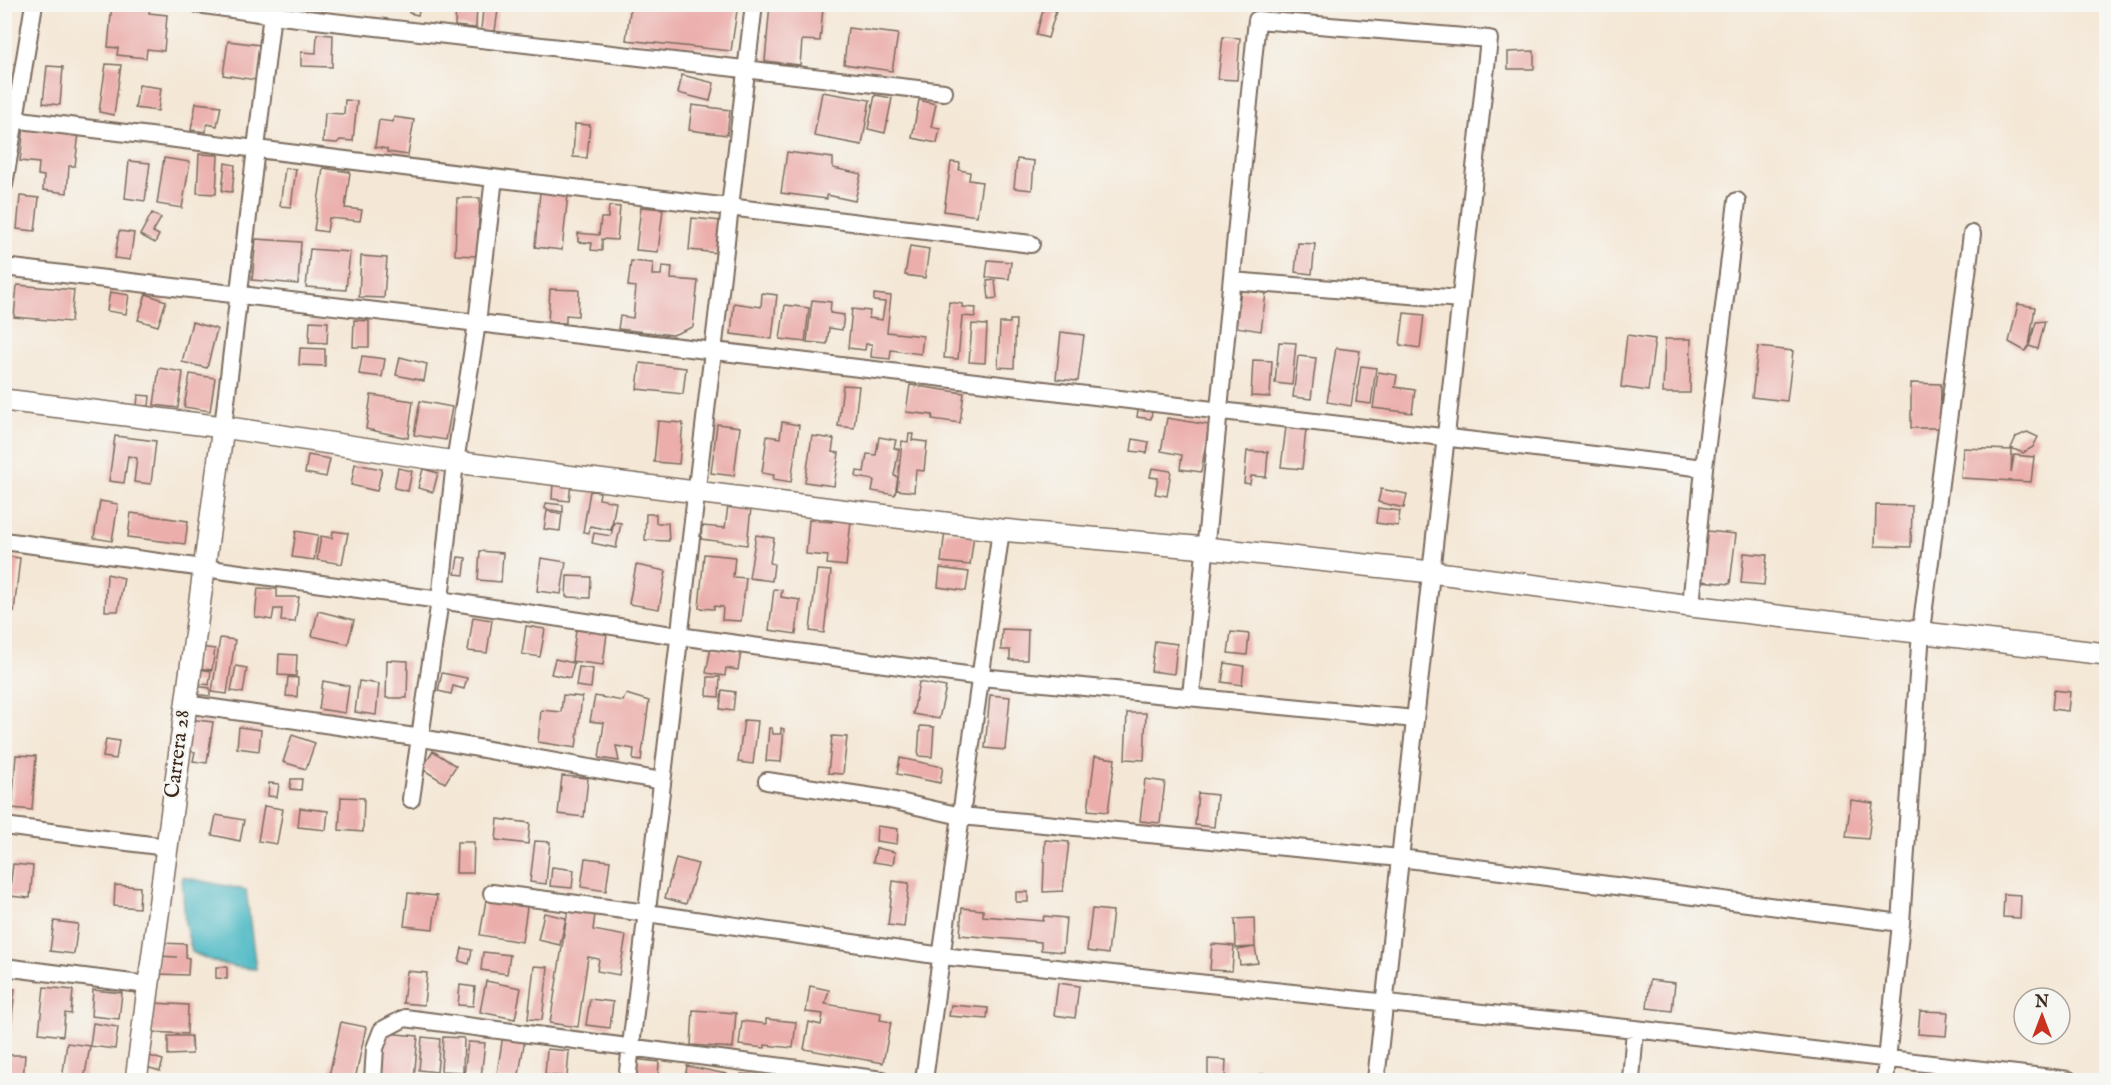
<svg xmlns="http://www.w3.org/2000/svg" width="2111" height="1085" viewBox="0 0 2111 1085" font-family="'IM FELL English',serif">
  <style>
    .water { fill: #49b7c3; stroke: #427070; stroke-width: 1.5 }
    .building { fill: #ebaeab }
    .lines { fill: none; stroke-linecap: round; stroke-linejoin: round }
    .minor-casing { stroke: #7c6c5e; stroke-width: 20 }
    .tertiary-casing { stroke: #7c6c5e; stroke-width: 24 }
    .minor { stroke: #fff; stroke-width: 16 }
    .tertiary { stroke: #fff; stroke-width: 21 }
    .labels { text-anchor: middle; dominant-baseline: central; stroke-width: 5; stroke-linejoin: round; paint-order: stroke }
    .street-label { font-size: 21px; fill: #3b2a1e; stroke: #f6f6f2 }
  </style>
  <rect width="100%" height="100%" fill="#f6f6f2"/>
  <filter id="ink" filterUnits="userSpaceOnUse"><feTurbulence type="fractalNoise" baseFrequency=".0167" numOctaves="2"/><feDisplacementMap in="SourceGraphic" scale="12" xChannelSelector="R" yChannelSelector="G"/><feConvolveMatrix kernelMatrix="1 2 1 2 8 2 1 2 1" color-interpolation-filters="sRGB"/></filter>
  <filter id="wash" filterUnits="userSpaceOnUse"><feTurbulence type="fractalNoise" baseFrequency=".008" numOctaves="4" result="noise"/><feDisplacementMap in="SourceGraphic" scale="24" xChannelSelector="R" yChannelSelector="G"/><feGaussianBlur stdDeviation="1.35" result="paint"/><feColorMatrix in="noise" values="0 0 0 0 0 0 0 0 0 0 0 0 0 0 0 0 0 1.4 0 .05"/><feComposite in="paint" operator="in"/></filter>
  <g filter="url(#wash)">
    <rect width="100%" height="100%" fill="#f4e7d5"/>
    <!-- water -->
    <path class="water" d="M182,877L246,890L256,969C233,968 213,963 192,952L185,924Z"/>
    <g id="blocks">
      <!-- building -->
      <path class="building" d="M112,4L150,8L149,13L167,15L164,51L147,49L146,58L117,55L118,48L108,47Z
        M397,4H421L418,15L409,13L410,8Z
        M456,4H477L476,28L455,26Z
        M631,4H738L731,51L626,40Z
        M770,4L823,8L820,41L802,40L800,65L765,61Z
        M1044,7L1056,11L1048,38L1036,35Z
        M483,9L498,10L495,31L481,30Z
        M848,28L898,34L892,71L844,64Z
        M317,34L333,35L332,67L301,66V52L316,53Z
        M1223,37L1240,38L1237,80L1218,79Z
        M228,41L260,45L256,80L223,75Z
        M1534,51V69H1508V52Z
        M106,64L121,65L114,115L99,112Z
        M47,66L63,67L60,105L43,103Z
        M682,75L714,83L710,101L678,93Z
        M139,85L161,88L158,111L135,108Z
        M822,92L870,100L862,145L814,136Z
        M875,95L892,98L885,133L868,129Z
        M345,100L357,101L353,141L340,140L337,143L323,142L325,113L344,114Z
        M919,100L936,104L931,127L940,129L937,143L912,138Z
        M196,103L221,106L217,126L207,124L206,132L191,130Z
        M692,105L730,110L727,135L689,130Z
        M394,117L414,120L408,155L387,152V149L375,147L379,120L393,122Z
        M575,124L590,125L587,158L573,157Z
        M24,127L79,133L75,166H69L67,193L43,190L44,176L38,175L39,163L20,161Z
        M787,152L833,158V168L861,174L855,201L827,195V199L781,193Z
        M199,154L218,155L216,194L197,193Z
        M164,158L190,162L182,208L157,204Z
        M1017,159L1034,161L1032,190L1014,188Z
        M129,161L150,163L145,201L125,198Z
        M951,162L960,163L959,170L970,172L969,180L982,182L977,216L944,211Z
        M225,163L235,165L232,192L222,191Z
        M285,168L296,169L291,207L280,206Z
        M323,168L350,172L345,208L362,210L360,221L329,218L327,232L314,230Z
        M540,192L568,194L562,250L535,247Z
        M20,196L39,198L35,231L17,229Z
        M457,198H480L477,256L455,255Z
        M609,206L620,207L617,240L602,239V251L591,250L592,243L578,242V233L599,235L601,218H608Z
        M641,207L663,209L658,252L636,250Z
        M152,213L161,218L153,232L159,235L155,243L140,235Z
        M692,218L721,221L718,253L689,250Z
        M119,231L134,233L130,260L115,258Z
        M256,239L301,242L298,284L252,280Z
        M1298,243L1315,244L1312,274L1295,272Z
        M910,246L929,249L925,278L905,275Z
        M310,249L350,252L346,290L306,287Z
        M361,256L387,258L384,298L359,297Z
        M988,260L1011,262L1009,279L986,277Z
        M631,261L653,263L652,275H661L662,266L672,267L671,279L698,281L693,327L673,335L618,329L620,316L633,318L636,287L628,286Z
        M995,280L997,298L989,299L987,281Z
        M17,285L74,290L71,322L14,317Z
        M550,289L579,290L578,316L566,315V323L548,322Z
        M1241,290L1266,293L1261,331L1236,327Z
        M110,292L129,295L126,314L107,311Z
        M762,293L777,295L772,339L731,334L734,303L761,307Z
        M146,294L166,301L158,326L138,320Z
        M874,294L891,296L887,332L923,336L921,354L891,350L890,359L871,357L872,344H866L865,350L848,348L852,309L870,311L869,318L882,320L885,302L874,301Z
        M812,300L831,302L830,313L844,315L842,330L829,328L827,344L807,342Z
        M949,302L963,304L962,307L976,308L975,317L962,316L958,359L944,358Z
        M2018,304L2035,307L2029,346L2025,351L2009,342Z
        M785,305L809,308L805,342L780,339Z
        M1404,313L1424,315L1420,348L1400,345Z
        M354,320L369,321V347H353Z
        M1010,320H1016L1014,368L998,367L1000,323H1010Z
        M310,321L328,322L327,343L309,342Z
        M2045,321L2038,349L2029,346L2036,322Z
        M192,322L217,329L207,368L182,362Z
        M972,324L987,325L985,363L969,362Z
        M1061,332L1084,335L1078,381L1056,379Z
        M1627,335L1655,339L1648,391L1621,387Z
        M1665,339H1691L1690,393H1663Z
        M1279,342L1296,343L1292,385L1275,383Z
        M1758,347L1793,351L1787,401L1752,397Z
        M300,348L325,349V366L299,365Z
        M1336,348L1360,351L1351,406L1327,402Z
        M362,356L385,359L382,377L359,374Z
        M1298,356L1316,358L1311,399L1293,397Z
        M400,357L427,364L424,381L396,375Z
        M1253,360L1272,361L1270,397L1251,396Z
        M640,363L686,368L683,394L637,389Z
        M1361,366L1376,368L1371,404L1356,402Z
        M159,368L183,372L178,408L154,405Z
        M1378,372L1397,375L1395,387L1415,390L1412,413L1373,408Z
        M190,374L215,378L210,411L184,407Z
        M1911,383L1941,384L1940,428H1911Z
        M843,385L859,386L854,428L838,426Z
        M910,385L964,393L960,423L932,419L933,415L906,412Z
        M138,395L150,396L149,406H137Z
        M371,395L413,401L408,438L366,429Z
        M420,401L452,407L446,440L414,435Z
        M1138,410L1152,411L1151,419L1137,417Z
        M1167,418L1209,425L1201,472L1180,469L1182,455L1161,451Z
        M658,421L683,423L679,464L654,462Z
        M782,422L799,425L791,482L773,479L774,475L762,473L767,436L780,438Z
        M717,424L740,427L734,476L711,473Z
        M1286,427L1306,429L1302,469L1281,467Z
        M2027,432L2038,437L2033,447L2023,453L2011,448L2016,437Z
        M909,434H913L912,440L927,442L924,471L916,470L914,492L897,490L902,441L908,442Z
        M115,436L156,441L151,484L134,482L137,458L128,456L124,483L109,481Z
        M812,436L834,439L832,452L839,453L834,486L805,482Z
        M879,437L896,440L894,448L899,449L894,476L898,477L895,495L872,491L874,480L856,477L857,471L864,472L867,454L876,455Z
        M1133,439L1149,442L1147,453L1131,451Z
        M1963,448L2012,450L2011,473L2014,455L2034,457L2031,482L1961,478Z
        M1247,451L1268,452L1266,477L1251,476L1250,484L1244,483Z
        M308,455L330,459L326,477L305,473Z
        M355,464L382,469L377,491L351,485Z
        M398,468L412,471L408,491L394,488Z
        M1152,468L1171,471L1167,496L1155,494L1158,478L1150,477Z
        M423,469L438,473L433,492L418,488Z
        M553,482L571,483L569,501L552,499Z
        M1381,489L1407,494L1404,508L1378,502Z
        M590,491L600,492L599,499L616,502L611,530L590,526L589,533L583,532Z
        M100,501L118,504L112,541L94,538Z
        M546,503L563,505V512L545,509Z
        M1876,505L1912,506L1911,547L1875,546Z
        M728,506L751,508L747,545L701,539L702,526L725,528Z
        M1378,508L1400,511L1398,526L1376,523Z
        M547,511L562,514L560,531L544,529Z
        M131,513L188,521L185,544L128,537Z
        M646,514H656V523H668L669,541L645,540Z
        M832,519L851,521L846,566L827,564L828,556L806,554L809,520L832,522Z
        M614,522L621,523L616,548L592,543L594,533L611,536Z
        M296,531L318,535L314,560L292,557Z
        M333,531L348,533L342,564L317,560L321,536L332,538Z
        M945,531L974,535L970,565L941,562Z
        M1707,531L1736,534L1730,584L1701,581Z
        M756,535L774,538L770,563L774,564L772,581L749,578Z
        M480,551L503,553L501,582L478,580Z
        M1744,553L1767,555L1764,585L1741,583Z
        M704,554L735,557L733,577L746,578L741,621L722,620L723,607L714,606V609L699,608Z
        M4,556L20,558L14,612L4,611Z
        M458,557L466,558L464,575L455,574Z
        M541,558L566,562L561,594L537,591Z
        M636,565L666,571L659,609L629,604Z
        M940,568L969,572L966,591L938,587Z
        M817,570L831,571L824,633L810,631Z
        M107,574L124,578L118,611H105Z
        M567,576L591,577L590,598L566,597Z
        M258,588L277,589V597H299L295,622L281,621L282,609H274L272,620L255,617Z
        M774,589L782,590L781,597L800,600L796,634L769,630Z
        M318,611L354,620L348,644L312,636Z
        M473,617L492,620L487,653L468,651Z
        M526,626L545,629L540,657L522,654Z
        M1002,629L1028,630L1027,660H1010V650H1001Z
        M576,630L607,633L603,665L572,661Z
        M1231,632L1249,634L1247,655L1228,653Z
        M220,638L235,640L227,694L212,692Z
        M1155,641L1177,644L1174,674L1151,671Z
        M199,647L215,649L212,670L197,668Z
        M711,647L741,652L738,670L726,668L725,676L706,673Z
        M279,654L297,655L296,676L278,675Z
        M555,659L574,663L570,678L551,674Z
        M387,660L408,661L407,698H386Z
        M1225,663L1244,666L1242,685L1222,682Z
        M236,666L247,668L243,693L231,691Z
        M579,667L593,669L591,688L576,686Z
        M193,668L211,671L209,685L191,682Z
        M442,673L467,678L464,689L453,686L451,694L438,691Z
        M288,677L298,678L297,697L286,696Z
        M708,677H720L719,697L707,696Z
        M323,681L349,686L345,713L319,709Z
        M359,681L379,684L376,715L355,712Z
        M919,682L946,687L939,719L913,714Z
        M195,686L210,688V696L194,694Z
        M722,690L735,692L733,711L720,709Z
        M2054,690L2070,692L2068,711L2052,709Z
        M626,694L649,701L641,761L633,760L634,749L616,746L619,761L599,758L604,723L590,721L595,696L623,701Z
        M563,695L582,697L576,748L538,742L541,710L561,712Z
        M990,695L1010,697L1005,750L985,748Z
        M1127,713H1146L1144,760L1125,759Z
        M188,719L213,722L207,763L193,761L195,752L184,750Z
        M744,720L758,721L753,764L738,762Z
        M920,726L934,727L932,757L918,756Z
        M239,727L261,730L259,751L237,748Z
        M769,728H772L773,734H781V728L784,729L781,762L766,761Z
        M292,735L315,743L306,769L283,762Z
        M832,736L847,737L843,774L828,773Z
        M106,739L119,741L116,759L103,757Z
        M433,751L456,766L445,783L422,769Z
        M16,755L36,756L32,810L12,808Z
        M1095,756L1115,759L1108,812L1088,810Z
        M900,758L943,767L940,783L897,774Z
        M562,776L588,778L584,817L558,814Z
        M291,779H302L301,790L290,789Z
        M1145,779L1165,782L1160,823L1140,821Z
        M269,783L279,784L277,797L268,796Z
        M1198,793L1217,795L1214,827L1195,825Z
        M341,797L364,798L363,832L339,830Z
        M1851,800L1873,803L1868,839L1846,837Z
        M264,806L283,809L277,844L258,841Z
        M300,808L328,811L326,830L298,827Z
        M216,815L244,820L240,841L212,835Z
        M498,819L530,823L528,844L496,840Z
        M877,826L898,829L897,844L876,841Z
        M1045,840L1069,842L1063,891L1043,892Z
        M535,841L550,842L546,884L530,882Z
        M457,842H474L473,873H456Z
        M876,848L895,852L893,865L873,862Z
        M585,858L610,861L606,891L581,887Z
        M676,858L698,864L686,904L665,898Z
        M13,864L33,866L30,898L9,896Z
        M552,867L574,870L572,888L550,886Z
        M893,881L909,883L904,927L888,925Z
        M115,885L140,887L139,908L114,906Z
        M1016,892H1028V902H1016Z
        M408,893L437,896L433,929L404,926Z
        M2004,894L2021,895L2020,918L2003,917Z
        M486,900L527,907L522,942L480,935Z
        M962,908L983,910V916L1043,921L1044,916L1066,918L1063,952L1041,950V942L960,935Z
        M568,909L595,914L593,930L626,936L619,975L597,971L599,959L588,957L578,1027L550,1023Z
        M1092,909L1113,911L1108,954L1087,951Z
        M544,913L566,918L560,945L538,940Z
        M1254,918L1255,947L1236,948L1235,919Z
        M54,921L78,924L74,954L50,951Z
        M160,943L186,944V958H189L188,975L157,974V956L177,957L159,956Z
        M1212,944L1234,946L1232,971L1210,970Z
        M1255,947L1258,963L1240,965L1238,950Z
        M462,948L472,950L469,964L459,961Z
        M483,952L510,955L507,974L481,970Z
        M534,966L548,967L542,1020L528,1019Z
        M216,967H227V979L216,978Z
        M407,971L427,973L424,1005L403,1003Z
        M1650,980L1675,983L1672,1011L1647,1008Z
        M486,981L521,988L515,1019L480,1012Z
        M1058,983L1079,986L1075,1018L1054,1015Z
        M460,985L475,987L473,1006L458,1005Z
        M810,986L829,990L825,1004L881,1013L880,1020L891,1022L883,1063L804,1049L809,1022L821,1025L823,1014L806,1012Z
        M44,987L73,990L71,1014L65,1013L63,1036L39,1033Z
        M4,988L15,989L8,1054L4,1053Z
        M93,990L122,993L119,1019L91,1016Z
        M590,999L613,1002L610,1028L586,1025Z
        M154,1003L188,1005L187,1034L152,1032Z
        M951,1005L988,1008L987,1019L949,1016Z
        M693,1010L736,1013L733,1048L691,1045Z
        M1920,1011L1948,1012L1946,1036L1918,1034Z
        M766,1019L796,1022L793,1048L765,1045V1048L739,1045L742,1021L766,1024Z
        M341,1022L366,1027L355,1080L329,1076Z
        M93,1023L118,1027L115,1049L90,1046L84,1080H62L67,1043L90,1046Z
        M385,1033L418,1036L414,1079L381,1076Z
        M503,1035L525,1038L518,1080H496Z
        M168,1036H191L192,1054L168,1055Z
        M422,1037L440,1039L437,1072L419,1070Z
        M443,1037L464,1038L463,1072L441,1071Z
        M468,1042L485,1043L481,1077L464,1076Z
        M547,1049L569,1051L567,1077L545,1075Z
        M4,1055H25L23,1080H4Z
        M146,1055L163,1060L160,1071L143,1066Z
        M633,1059L659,1062L658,1078L667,1079V1080H631Z
        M1208,1059L1226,1060L1225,1080H1208Z
        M687,1066L727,1074L726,1080H685Z
        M741,1074L757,1075V1080H740Z
        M1261,1074H1278V1080H1261Z"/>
    </g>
  </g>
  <g filter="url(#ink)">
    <use href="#blocks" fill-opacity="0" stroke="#7c6c5e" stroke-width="1.5"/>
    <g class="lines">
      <!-- minor casing -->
      <g class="minor-casing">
        <path id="minor" d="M198,4L272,15L944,92
          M4,118L1031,244
          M4,185L34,4
          M4,267L1704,468
          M1232,281L1461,299
          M223,427L273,5
          M4,541L440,600L679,636L981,677L1415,719
          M1691,606L1704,468L1737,201
          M1191,696L1257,20L1489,39L1376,1080
          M185,704L422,738L662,781
          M767,781L886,799L961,816L1400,858L1901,923
          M411,799L440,600L455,462L477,323L494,178
          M4,826L166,847
          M492,893L647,913L942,956L1635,1029L2069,1080
          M4,967L148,985
          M373,1080L375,1048L382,1030L405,1018L883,1080
          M627,1080L754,4
          M924,1080L1001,530
          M1631,1080L1635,1029
          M1885,1080L1901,923L1921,631L1972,234"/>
      </g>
      <!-- tertiary casing -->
      <g class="tertiary-casing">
        <path id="tertiary" d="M4,400L223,427L455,462L1001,530L1206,548L1431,572L1691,606L2106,654
          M136,1080L223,427"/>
      </g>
      <!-- minor -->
      <use href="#minor" class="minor"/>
      <!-- tertiary -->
      <use href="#tertiary" class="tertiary"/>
    </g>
  </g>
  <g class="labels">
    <!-- street labels -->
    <g class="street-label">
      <text transform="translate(178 754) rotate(-83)">Carrera 28</text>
    </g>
  </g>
  <!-- margin -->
  <rect width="2111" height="1085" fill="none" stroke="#f6f6f2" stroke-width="24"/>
  <!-- north arrow -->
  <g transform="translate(2042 1016)"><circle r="28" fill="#f6f6f2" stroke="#aba49d" stroke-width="1.5"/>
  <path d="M0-4.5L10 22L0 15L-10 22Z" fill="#c8321e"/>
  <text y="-9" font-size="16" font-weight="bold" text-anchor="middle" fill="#3b2a1e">N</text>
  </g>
</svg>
